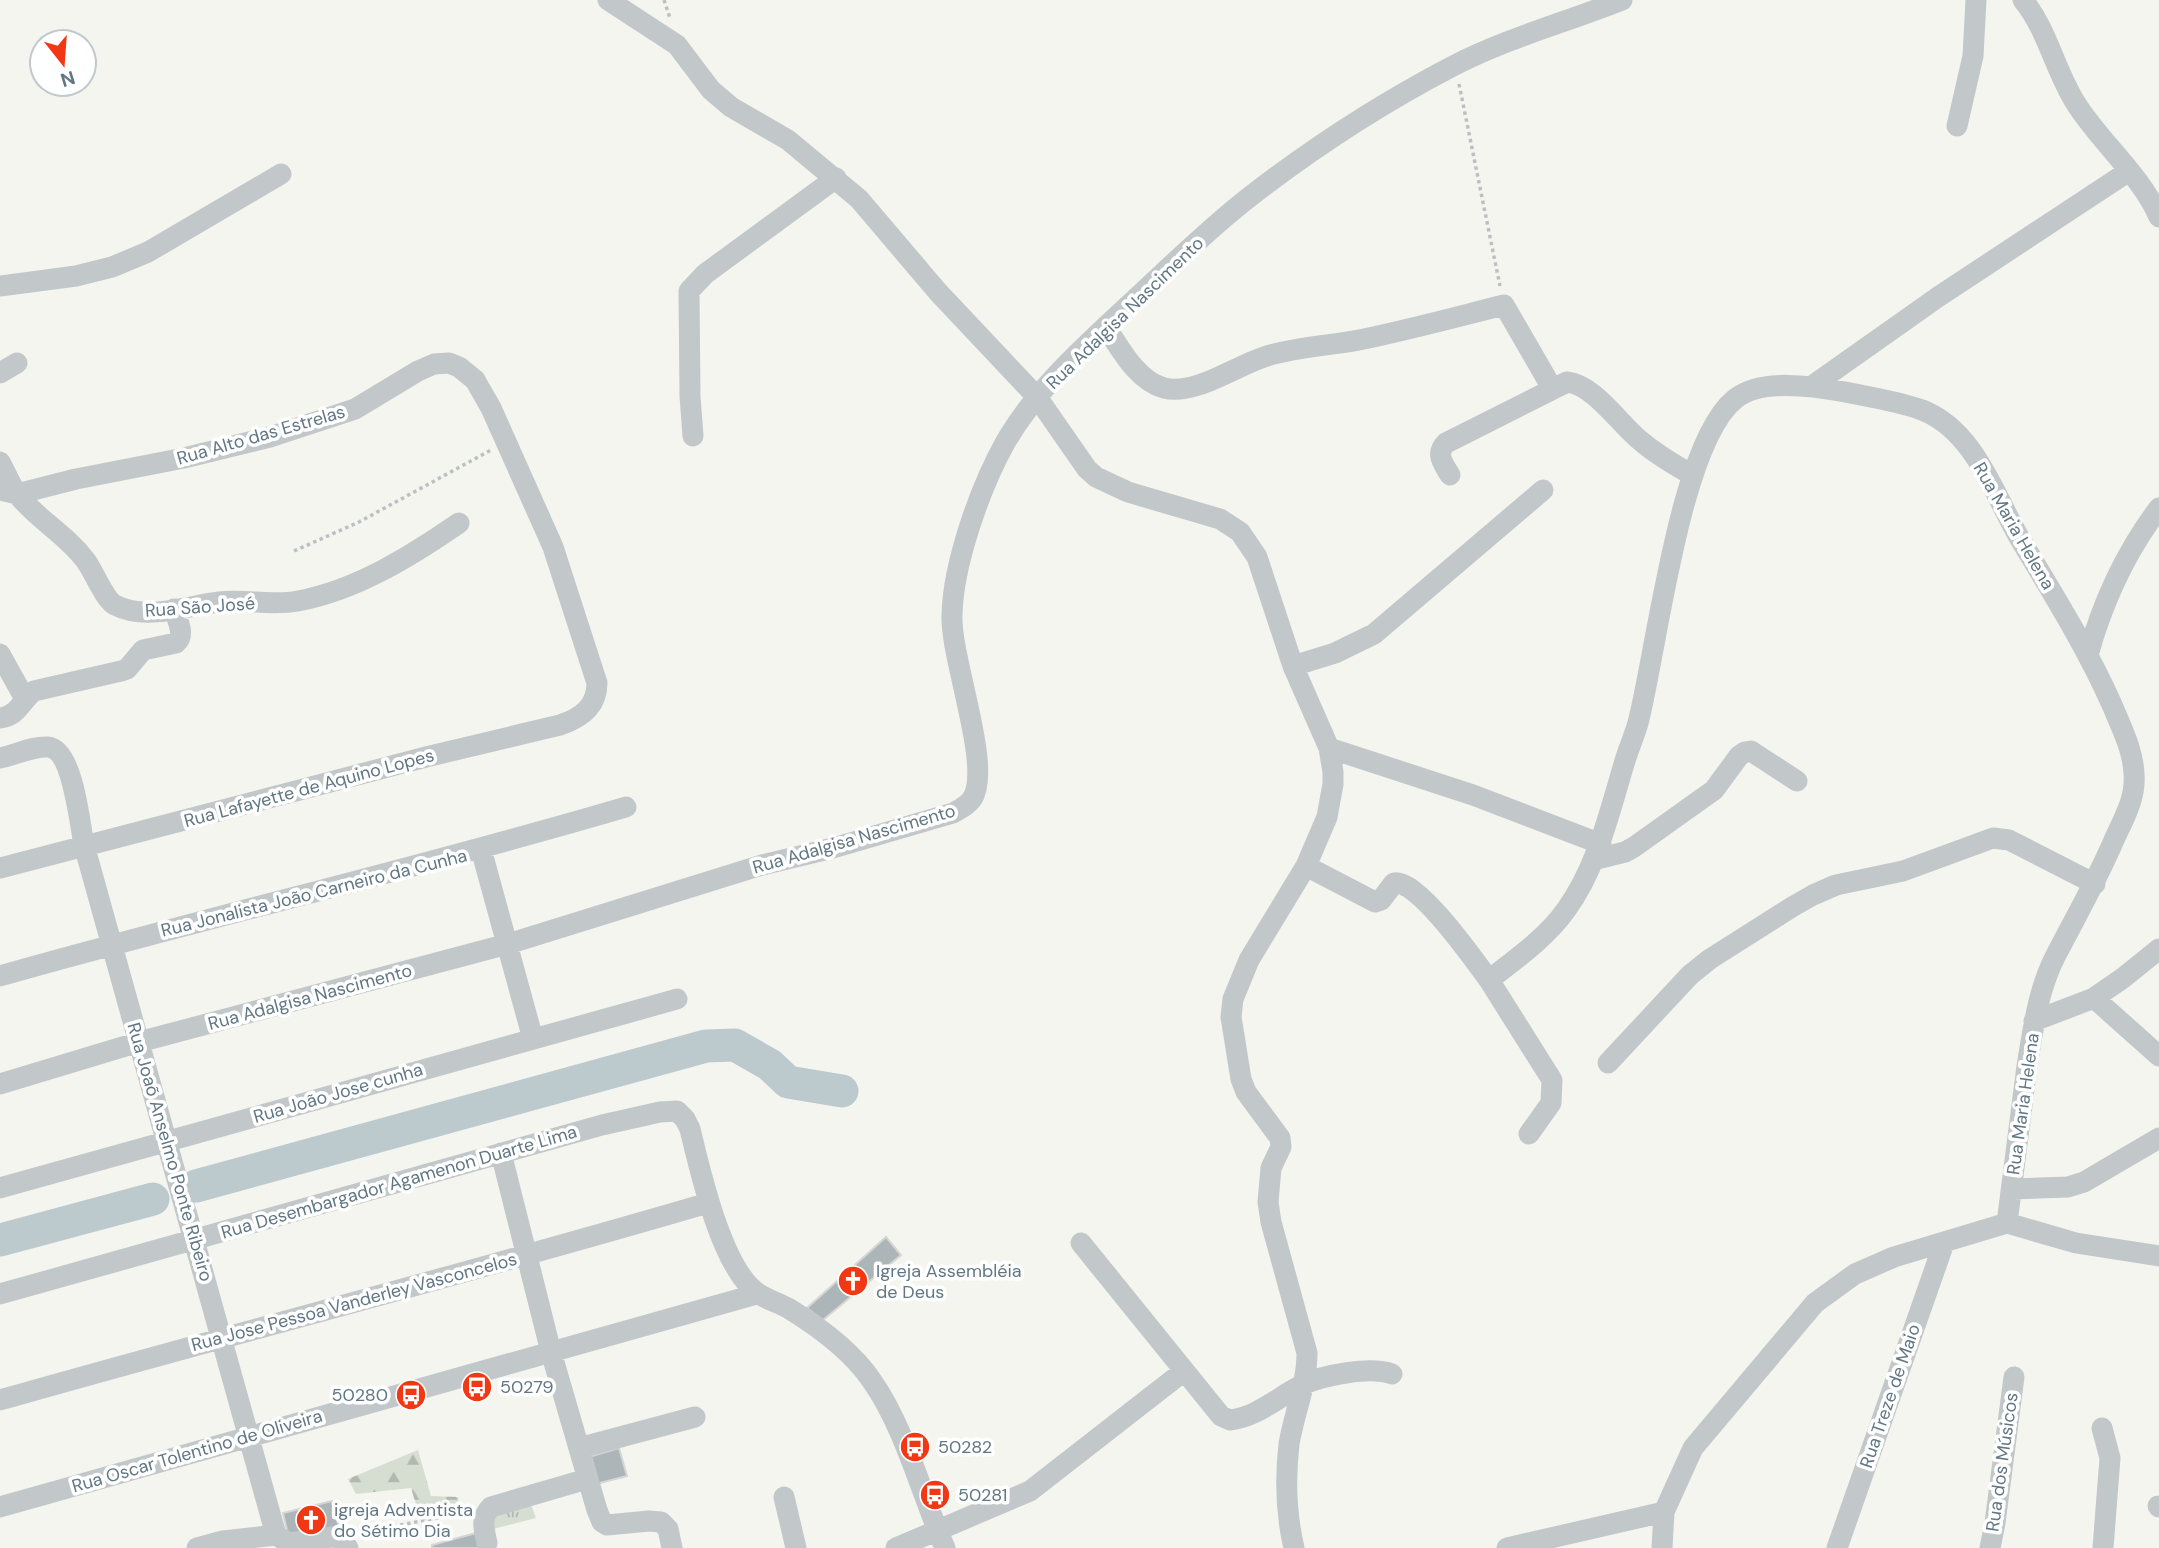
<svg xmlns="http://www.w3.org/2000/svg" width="2159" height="1548" viewBox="0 0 2159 1548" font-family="'DM Sans',sans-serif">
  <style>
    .forest { fill: url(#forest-firs) }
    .park { fill: url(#park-tufts) }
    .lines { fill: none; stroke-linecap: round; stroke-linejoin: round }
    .river { stroke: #bccace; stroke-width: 33 }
    .building { fill: #acb6b9; stroke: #d6d6d3; stroke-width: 2 }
    .path { stroke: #bdc0c2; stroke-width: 3.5; stroke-dasharray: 3.5 3.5; stroke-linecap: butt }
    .minor { stroke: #c2c7c9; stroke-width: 21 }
    .labels { text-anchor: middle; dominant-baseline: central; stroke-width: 7; stroke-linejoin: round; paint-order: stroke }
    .street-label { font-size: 18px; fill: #617784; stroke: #fff }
    .poi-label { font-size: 18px; fill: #617784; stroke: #fff; text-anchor: start }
  </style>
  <defs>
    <pattern id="forest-firs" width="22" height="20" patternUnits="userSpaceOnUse" patternTransform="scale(1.75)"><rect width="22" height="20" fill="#d6ddd1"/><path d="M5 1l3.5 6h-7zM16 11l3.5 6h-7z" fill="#b1b8af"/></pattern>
    <pattern id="park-tufts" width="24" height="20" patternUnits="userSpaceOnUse" patternTransform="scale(1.75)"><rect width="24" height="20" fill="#d6ddd1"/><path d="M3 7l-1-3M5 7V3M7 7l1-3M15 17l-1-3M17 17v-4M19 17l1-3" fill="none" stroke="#b1b8af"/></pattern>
  </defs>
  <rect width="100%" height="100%" fill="#f5f5f0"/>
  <!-- forest -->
  <path class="forest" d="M418,1450L431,1496L458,1497L460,1515L421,1521L411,1488L356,1494L348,1479Z"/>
  <!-- park -->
  <path class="park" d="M529,1499L536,1518L493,1529V1509Z"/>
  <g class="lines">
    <!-- river -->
    <path class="river" d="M196,1186L706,1046L735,1045L770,1065L788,1082L842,1091
      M0,1240L153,1199"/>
  </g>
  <!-- building -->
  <path class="building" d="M886,1237L901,1255L823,1320L807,1308Z
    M619,1448L627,1476L596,1484L589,1457Z
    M332,1501L339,1527L289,1539L283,1513Z
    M476,1533L482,1548H432V1545Z"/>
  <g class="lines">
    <!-- path -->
    <path class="path" d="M664,0L670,18
      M1459,84L1500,286
      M294,551L359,522L491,450
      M359,1533L468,1512"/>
    <!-- minor -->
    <path class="minor" d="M608,0L677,45L711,90L731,107L788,140L859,199L938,292L1037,397L1087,469L1096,477L1128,492L1220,519L1240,532L1257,557L1293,666L1329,748L1333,772V784L1327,817L1306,866L1249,960L1233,999L1231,1017L1241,1079L1246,1092L1280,1138L1281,1147L1271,1168L1268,1202L1271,1222L1307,1353C1307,1385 1294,1413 1289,1444C1285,1479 1286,1514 1294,1548
      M2023,0C2047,29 2055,70 2075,102C2098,140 2142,176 2159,217
      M1957,126L1973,56L1976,0
      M0,286L76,276L112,267L148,252L281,174
      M1106,327C1120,348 1137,381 1164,388C1194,396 1236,366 1264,357C1294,347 1328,346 1359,340C1408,330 1456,317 1504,305L1552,388
      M0,373L17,363
      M1812,386L1938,297L2129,171
      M693,436L690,396L689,291L705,274L836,178
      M0,462C6,473 11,486 18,495C38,520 67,535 86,561C94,572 105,600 115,605C145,621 187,606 219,602C245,599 272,606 298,601C357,590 411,556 459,523
      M1450,475C1443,463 1435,454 1446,443L1567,382C1595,385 1620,425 1642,442C1657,455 1675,465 1692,475
      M0,490L17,494L76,479L184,458L270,437L355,409L418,371L434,364L449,363L459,367L475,380L491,408L553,547L597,683C597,707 581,718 560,725L426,757L0,868
      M0,654L25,699
      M2088,655C2103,601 2125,553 2159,508
      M1293,666L1335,653L1374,634L1543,490
      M0,718C18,716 21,701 34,691L121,671L127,669L143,650L176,643C186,635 177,620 174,609
      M1329,748L1473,795L1601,844
      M0,758C15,755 33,746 48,747C73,749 80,825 84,845L276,1535
      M481,849L533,1039
      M1593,860L1625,852L1634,847L1714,790L1739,756L1745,752L1751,751L1797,781
      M1306,866L1375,902L1381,900L1394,883C1417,878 1475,961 1489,980
      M0,976C208,917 419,868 626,807
      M2094,998L2159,1056
      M2034,1021L2094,998L2123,978L2159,949
      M1608,1063L1690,975L1710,959L1792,907L1813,895L1836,885L1903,871L1993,838L2009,840L2095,884
      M0,1084L139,1042L508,944L762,865L833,848L953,813C960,809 967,806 972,799C993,768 950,658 952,615C953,564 980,488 1005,443C1035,390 1085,346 1130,304C1168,269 1206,231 1247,199C1311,149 1382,103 1453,66C1507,38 1567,22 1622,0
      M1529,1134L1551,1103L1552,1080L1489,980C1516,959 1546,938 1566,910C1597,867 1609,814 1624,764C1628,750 1634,737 1638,723C1657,650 1679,444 1735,399C1761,378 1814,386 1845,392C1870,397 1897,401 1922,410C1974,430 1994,494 2020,539C2053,594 2087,648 2113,707C2122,729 2133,750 2134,774C2136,798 2124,818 2114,840C2097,880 2075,918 2055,957C2038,990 2033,1030 2027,1066C2020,1118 2014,1171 2007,1223
      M501,1153L551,1352L597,1510L602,1522L607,1525L649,1521L661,1522L668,1529L672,1548
      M0,1188L677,999
      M2012,1189L2068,1187L2084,1182L2159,1138
      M2007,1223L2076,1243L2159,1256
      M1081,1243L1221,1416L1230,1420C1257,1417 1278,1397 1302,1385C1324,1375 1370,1366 1392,1374
      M0,1294L602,1125L660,1112L677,1111L685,1119L690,1129C700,1170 722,1271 759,1294C768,1300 779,1303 788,1308C819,1327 852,1351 872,1381C905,1428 922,1496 945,1548
      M0,1400C236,1333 473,1272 708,1203
      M2102,1428L2110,1458L2103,1548
      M579,1448L695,1417
      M784,1497L796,1548
      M2158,1506L2159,1507
      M0,1507L757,1294
      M487,1543C484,1529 480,1518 491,1507L587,1479
      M197,1548L223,1541L276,1535L289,1543L339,1536L348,1548
      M896,1548L1030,1491L1184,1371
      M1507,1548L1664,1512
      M1662,1548L1664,1512L1693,1448L1815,1303L1855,1274L1894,1257L2007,1223
      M1837,1548L1944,1243
      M1990,1548L1995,1523L2014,1377"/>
  </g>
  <!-- icons -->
  <defs>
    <g id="church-disc" transform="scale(1.575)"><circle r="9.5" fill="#f23714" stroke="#fff"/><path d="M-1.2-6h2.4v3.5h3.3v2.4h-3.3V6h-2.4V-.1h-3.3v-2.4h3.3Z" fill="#fff"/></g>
    <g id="bus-disc" transform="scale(1.575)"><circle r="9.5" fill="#f23714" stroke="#fff"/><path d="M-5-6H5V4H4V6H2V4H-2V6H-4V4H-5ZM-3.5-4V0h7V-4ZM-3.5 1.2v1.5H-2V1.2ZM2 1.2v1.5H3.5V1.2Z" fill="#fff"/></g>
  </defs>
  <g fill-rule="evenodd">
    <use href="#church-disc" x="853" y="1281"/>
    <use href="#bus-disc" x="477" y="1387"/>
    <use href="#bus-disc" x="411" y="1395"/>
    <use href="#bus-disc" x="915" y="1447"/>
    <use href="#bus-disc" x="935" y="1495"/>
    <use href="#church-disc" x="311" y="1520"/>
  </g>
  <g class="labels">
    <!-- street labels -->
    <g class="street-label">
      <text transform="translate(1125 313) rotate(-44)">Rua Adalgisa Nascimento</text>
      <text transform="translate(261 435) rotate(-16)">Rua Alto das Estrelas</text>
      <text transform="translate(2014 526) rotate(60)">Rua Maria Helena</text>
      <text transform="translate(200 607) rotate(-4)">Rua São José</text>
      <text transform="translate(309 788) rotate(-15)">Rua Lafayette de Aquino Lopes</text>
      <text transform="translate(854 839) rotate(-16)">Rua Adalgisa Nascimento</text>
      <text transform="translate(314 893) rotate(-14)">Rua Jonalista João Carneiro da Cunha</text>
      <text transform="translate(310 997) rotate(-15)">Rua Adalgisa Nascimento</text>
      <text transform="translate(338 1093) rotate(-16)">Rua João Jose cunha</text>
      <text transform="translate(2023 1104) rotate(-82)">Rua Maria Helena</text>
      <text transform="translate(170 1152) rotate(74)">Rua Joaõ Anselmo Ponte Ribeiro</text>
      <text transform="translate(399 1182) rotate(-16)">Rua Desembargador Agamenon Duarte Lima</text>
      <text transform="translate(354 1302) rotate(-15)">Rua Jose Pessoa Vanderley Vasconcelos</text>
      <text transform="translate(1890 1396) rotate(-71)">Rua Treze de Maio</text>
      <text transform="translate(197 1451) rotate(-16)">Rua Oscar Tolentino de Oliveira</text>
      <text transform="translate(2002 1462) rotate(-82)">Rua dos Músicos</text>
    </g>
    <!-- poi labels -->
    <g class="poi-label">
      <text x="876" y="1271">Igreja Assembléia<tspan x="876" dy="21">de Deus</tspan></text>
      <text x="500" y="1387">50279</text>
      <text x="388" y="1395" text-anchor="end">50280</text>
      <text x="938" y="1447">50282</text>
      <text x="958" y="1495">50281</text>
      <text x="334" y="1510">igreja Adventista<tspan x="334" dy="21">do Sétimo Dia</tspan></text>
    </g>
  </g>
  <!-- north arrow -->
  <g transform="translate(63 63) rotate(163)"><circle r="33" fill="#ffffff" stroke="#c0c9ce" stroke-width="2"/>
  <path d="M0-5L12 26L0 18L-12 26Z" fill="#f23714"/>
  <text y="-10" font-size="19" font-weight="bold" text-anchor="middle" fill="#617784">N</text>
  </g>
</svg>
